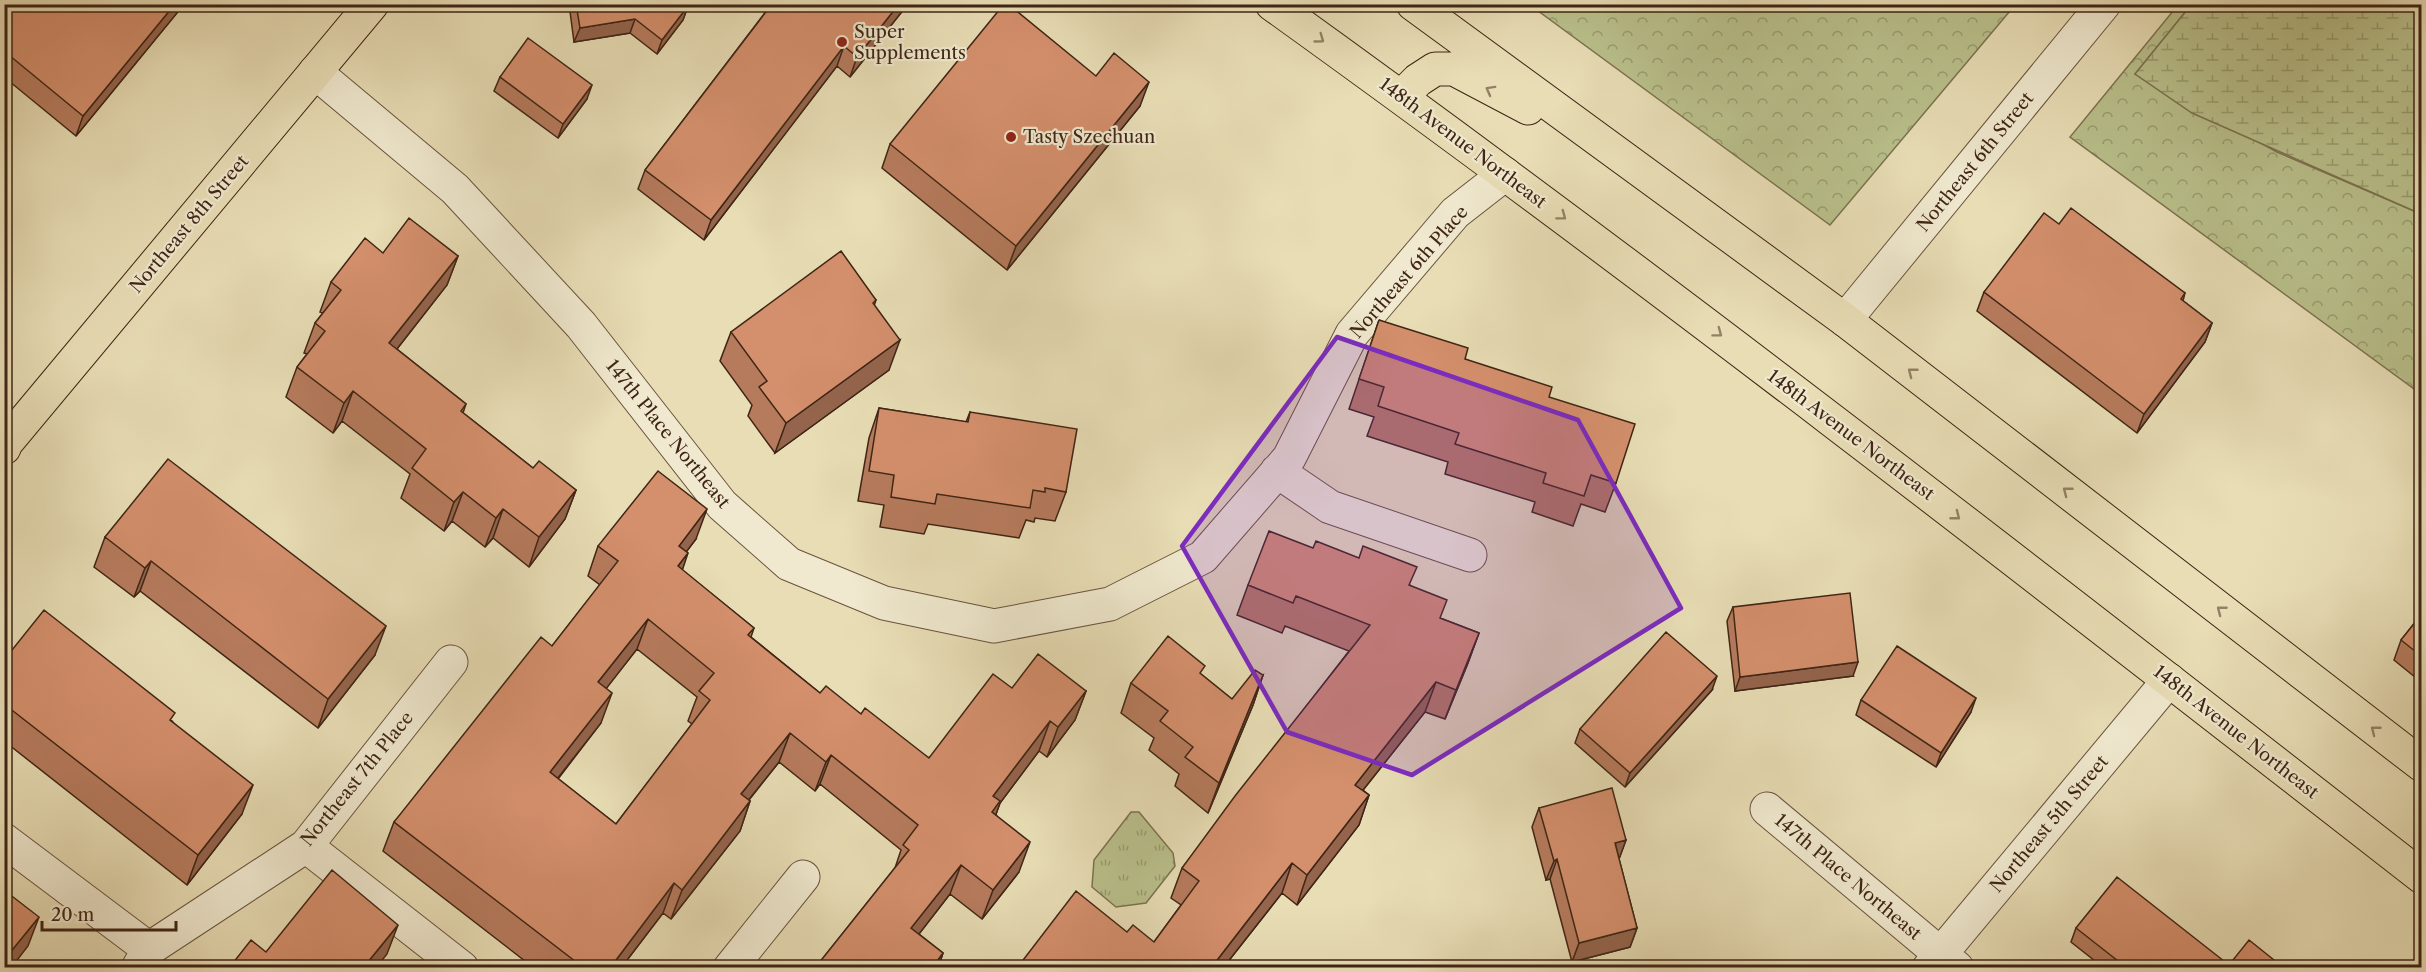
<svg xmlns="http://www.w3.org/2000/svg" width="2426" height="972" viewBox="0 0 2426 972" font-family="'Libre Caslon Text',serif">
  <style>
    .grass { fill: url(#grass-tufts); stroke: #7c7250; stroke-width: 1.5 }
    .forest { fill: url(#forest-crowns); stroke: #7c7250; stroke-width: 1.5 }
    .wetland { fill: url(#wetland-marsh); stroke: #7c7250; stroke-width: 1.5 }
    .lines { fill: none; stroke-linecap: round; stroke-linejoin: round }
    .stream { stroke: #74806e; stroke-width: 14 }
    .minor-casing { stroke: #69533d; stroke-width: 35 }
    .major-casing { stroke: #3f2515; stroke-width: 35 }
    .minor { stroke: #f0e9cf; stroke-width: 33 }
    .major { stroke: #e8ddb5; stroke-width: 33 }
    .wall { fill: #b67b5d; stroke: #3f2515; stroke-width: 1.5; fill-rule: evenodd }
    .shaded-wall { fill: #94644c; stroke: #3f2515; stroke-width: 1.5 }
    .building { fill: #d48f6c; stroke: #3f2515; stroke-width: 1.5; fill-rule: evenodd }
    .oneway { stroke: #948165 }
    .marked { fill: #7b2cbf; fill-opacity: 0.2; stroke: #7b2cbf; stroke-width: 4.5; stroke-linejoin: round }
    .poi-dot { fill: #8f2418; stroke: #f0e9cf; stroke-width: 2 }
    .labels { text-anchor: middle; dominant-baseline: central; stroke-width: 4.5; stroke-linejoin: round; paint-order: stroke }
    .poi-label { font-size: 18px; fill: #3f2515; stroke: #f0e9cf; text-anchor: start }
    .street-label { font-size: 18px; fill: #3f2515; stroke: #f0e9cf }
  </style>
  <defs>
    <pattern id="grass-tufts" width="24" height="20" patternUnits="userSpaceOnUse" patternTransform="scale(1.5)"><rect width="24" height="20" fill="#b9c08b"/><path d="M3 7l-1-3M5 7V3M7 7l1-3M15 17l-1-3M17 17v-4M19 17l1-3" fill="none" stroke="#989c70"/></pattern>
    <pattern id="forest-crowns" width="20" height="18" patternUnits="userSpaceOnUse" patternTransform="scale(1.5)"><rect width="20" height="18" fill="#b9c08b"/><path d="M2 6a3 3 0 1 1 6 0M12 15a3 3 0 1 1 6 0" fill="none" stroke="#989c70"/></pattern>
    <pattern id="wetland-marsh" width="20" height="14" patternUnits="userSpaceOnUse" patternTransform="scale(1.5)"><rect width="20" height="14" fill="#b9c08b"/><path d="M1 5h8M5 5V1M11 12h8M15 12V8" fill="none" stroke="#989c70"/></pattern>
  </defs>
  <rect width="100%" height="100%" fill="#e8ddb5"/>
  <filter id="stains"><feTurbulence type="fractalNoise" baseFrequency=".00333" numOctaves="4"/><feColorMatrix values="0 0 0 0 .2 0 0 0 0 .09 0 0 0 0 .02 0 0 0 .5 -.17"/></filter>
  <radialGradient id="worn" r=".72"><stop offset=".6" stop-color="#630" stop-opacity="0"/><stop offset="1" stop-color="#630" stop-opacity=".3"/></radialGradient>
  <!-- grass -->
  <path class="grass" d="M1131,812H1139L1173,853L1175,866L1146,903L1116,907L1092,887L1094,860Z"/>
  <!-- forest -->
  <path class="forest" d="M1530,5H2015L1830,225Z
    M2178,5H2191L2135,74L2277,152L2421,214V394L2070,137Z"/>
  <!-- wetland -->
  <path class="wetland" d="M2191,5H2421V214L2192,113L2135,74Z"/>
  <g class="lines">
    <!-- stream -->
    <path class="stream" d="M2421,4L2422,5"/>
    <!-- minor casing -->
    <g class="minor-casing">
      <path id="minor" d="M315,72L455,189L581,325L722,505L789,564L884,603L994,626L1110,604L1203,557L1289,458L1352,334L1455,213L1505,174
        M1845,320L2104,4
        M1277,471L1330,507L1470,555
        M1767,809L1957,968
        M4,840L149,949
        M306,846L462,968
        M138,968L149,949L306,846L451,662
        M730,968L803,877
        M1929,968L2169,680"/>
    </g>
    <!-- major casing -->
    <g class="major-casing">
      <path id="major" d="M1272,4C1663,285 2042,581 2422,877
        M1413,4L1845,320L2422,765
        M1401,97L1418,80L1435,69H1454L1528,108
        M4,448L6,443L372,4"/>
    </g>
    <!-- minor -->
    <use href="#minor" class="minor"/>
    <!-- major -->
    <use href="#major" class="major"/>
  </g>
  <!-- wall -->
  <path class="wall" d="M4,4H180L177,13L76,136L4,77Z
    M569,4H686L688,6L683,20L657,54L630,33L574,42Z
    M765,4H908L850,77L837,66L704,240L638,189L645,170L767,10L764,8Z
    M1096,76L1140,106L1007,270L882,168L890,144Z
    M500,77L587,99L558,138L494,91Z
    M2059,224L2185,293L2183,301L2212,323L2205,342L2137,433L1977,311L1984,292Z
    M383,253L458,256L447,285L397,349L466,404L463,413L533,468L576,490L565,519L529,567L493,538L485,547L452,521L444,531L401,498L410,474L342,421L333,433L286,397L297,367L307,354L304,353L315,323L323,313L320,312L331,282Z
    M876,300L874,306L889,370L775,453L748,416L752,405L720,361L731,332Z
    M1379,320L1549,397L1616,483L1605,512L1581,504L1573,526L1532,512L1535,502L1445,474L1448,462L1367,436L1374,417L1349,409Z
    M879,408L966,422L970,412L1066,492L1055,521L1035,518L1034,522L1026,520L1019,538L928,524L924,534L880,527L884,505L858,501L869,438Z
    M105,537L375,655L318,728L140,591L134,597L94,567Z
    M696,539L686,552L682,570L754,628L751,637L820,693L861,714L929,758L1012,688L1086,691L1075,720L1047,757L1039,751L1000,803L996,814L1019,872L982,919L950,894L919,934L943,953L938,968H815L895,868L901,850L820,784L815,791L779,762L749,800L750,801L740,831L671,919L663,913L621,968H534L383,851L394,822L552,646L600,585L588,576L598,546ZM637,649L697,697L688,721L692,724L616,824L558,779L601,723L606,688Z
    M1313,548L1410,585L1440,618L1479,633L1468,663L1445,719L1425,712L1363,790L1369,795L1359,825L1297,905L1282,893L1223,968H1017L1127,932L1154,942L1181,905L1171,898L1182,868L1349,651L1285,626L1282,633L1237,615L1248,585Z
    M1733,607L1853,676L1735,691L1727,621Z
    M2421,615V682L2394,660L2401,640Z
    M4,660L172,721L242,814L187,885L4,741Z
    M1202,675L1232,699L1263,675L1253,705L1208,813L1175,786L1179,774L1149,750L1154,738L1121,713L1131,683Z
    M1712,690L1625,787L1575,743L1580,729Z
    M1861,700L1971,712L1936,767L1856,715Z
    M1539,808L1626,840L1619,859L1637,928L1630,947L1572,962L1550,879L1546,880L1532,827Z
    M2076,928L2229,965L2284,968H2104L2071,942Z"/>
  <!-- shaded-wall -->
  <path class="shaded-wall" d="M175,4H180L177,13L76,136L83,116Z
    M899,4H908L850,77L857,57Z
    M688,6L683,20L657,54L662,40Z
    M635,19L630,33L574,42L580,28Z
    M844,46L837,66L704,240L711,220Z
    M1149,82L1140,106L1007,270L1016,246Z
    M592,85L587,99L558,138L563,124Z
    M458,256L447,285L378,373L389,343Z
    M2212,323L2205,342L2137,433L2144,414Z
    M900,340L889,370L775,453L786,423Z
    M353,391L342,421L333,433L344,403Z
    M576,490L565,519L529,567L539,537Z
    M463,492L452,521L444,531L454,502Z
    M503,509L493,538L485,547L496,518Z
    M707,509L696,539L668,576L679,546Z
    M688,553L678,583V566Z
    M151,561L140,591L134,597L145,568Z
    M648,619L637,649L588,712L598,682Z
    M386,626L375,655L318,728L328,699Z
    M1479,633L1468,663L1445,719L1456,690Z
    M1858,662L1853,676L1735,691L1740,677Z
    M1263,675L1253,705L1208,813L1219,783Z
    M1717,676L1712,690L1625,787L1630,773Z
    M1436,682L1425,712L1344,814L1355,785Z
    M1086,691L1075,720L1047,757L1058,727Z
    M612,693L601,723L539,802L550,772Z
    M1976,698L1971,712L1936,767L1941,753Z
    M1050,721L1039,751L1000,803L990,831L993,796Z
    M790,733L779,762L730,823L741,794Z
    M831,755L820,784L815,791L826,762Z
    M253,785L242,814L187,885L198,855Z
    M1369,795L1359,825L1297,905L1307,875Z
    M750,801L740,831L671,919L682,890Z
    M1626,840L1619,859L1615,843Z
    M1030,842L1019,872L982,919L993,890Z
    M1557,859L1550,879L1546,880L1554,861Z
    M1292,863L1282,893L1223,968H1211Z
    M961,865L950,894L901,957L911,928Z
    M674,883L663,913L621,968H610Z
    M39,917L28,946L11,968H4V960Z
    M398,925L387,954L376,968H363Z
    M1637,928L1630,947L1572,962L1579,943Z
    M943,953L938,968H932Z"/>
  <!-- building -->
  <path class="building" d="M4,4H175L83,116L4,51Z
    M576,4H686L688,6L662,40L635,19L580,28Z
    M772,4H899L857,57L844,46L711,220L645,170Z
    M1004,4H1008L1096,76L1114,53L1149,82L1016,246L890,144Z
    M528,38L592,85L563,124L500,77Z
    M2071,208L2185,293L2181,299L2212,323L2144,414L1984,292L2044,213L2059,224Z
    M409,218L458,256L389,343L466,404L461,411L533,468L539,461L576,490L539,537L503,509L496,518L463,492L454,502L412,468L426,449L353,391L344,403L297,367L325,331L315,323L341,290L331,282L365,238L383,253Z
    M841,251L876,300L873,303L900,340L786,423L759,387L767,381L731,332Z
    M1379,320L1468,348L1465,359L1552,387L1549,397L1635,424L1616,483L1591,475L1584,496L1543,483L1546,473L1455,444L1459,433L1378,406L1384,387L1359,379Z
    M879,408L968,422L970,412L1077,429L1066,492L1045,488V492L1033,490L1030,508L937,494L935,504L891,497L894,475L869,471Z
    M168,459L386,626L328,699L151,561L145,568L105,537Z
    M658,471L707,509L679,546L688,553L678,566L754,628L748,635L820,693L826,686L861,714L865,708L929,758L993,674L1012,688L1038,654L1086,691L1058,727L1050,721L993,796L1000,801L992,812L1030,842L993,890L961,865L911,928L943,953L932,968H815L909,850L903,845L918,825L831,755L826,762L790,733L741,794L750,801L682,890L674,883L610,968H584L394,822L541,637L552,646L618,561L598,546ZM648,619L714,673L699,691L710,700L616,824L550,772L612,693L598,682Z
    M1269,531L1313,548L1316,541L1359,558L1363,546L1417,567L1409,585L1447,600L1440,618L1479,633L1456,690L1436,682L1355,785L1369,795L1307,875L1292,863L1211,968H1017L1076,891L1127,932L1133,925L1154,942L1199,881L1182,868L1235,796L1370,625L1296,596L1293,603L1248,585Z
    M1850,593L1858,662L1740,677L1733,607Z
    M44,610L175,713L170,720L253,785L198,855L4,704V660Z
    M2421,615V656L2401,640Z
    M1666,632L1717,676L1630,773L1580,729Z
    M1168,636L1205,666L1200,673L1232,699L1255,670L1263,675L1219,783L1185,757L1193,747L1160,721L1168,711L1131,683Z
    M1897,646L1976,698L1941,753L1861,700Z
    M1612,788L1626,840L1615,843L1637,928L1579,943L1557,859L1554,861L1539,808Z
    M332,870L398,925L363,968H229L251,940L266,952Z
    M2117,877L2229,965L2249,940L2284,968H2127L2076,928Z
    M4,890L39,917L4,960Z"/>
  <!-- one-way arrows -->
  <defs><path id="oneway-chevron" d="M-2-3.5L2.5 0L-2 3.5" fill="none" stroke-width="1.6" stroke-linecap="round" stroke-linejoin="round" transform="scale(1.5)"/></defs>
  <g class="oneway">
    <use href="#oneway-chevron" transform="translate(1320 39) rotate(36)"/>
    <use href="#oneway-chevron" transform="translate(1490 90) rotate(-151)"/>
    <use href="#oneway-chevron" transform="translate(1562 216) rotate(37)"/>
    <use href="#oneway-chevron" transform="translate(1718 333) rotate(37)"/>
    <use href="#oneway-chevron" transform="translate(1912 372) rotate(-142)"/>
    <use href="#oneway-chevron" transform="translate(2067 491) rotate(-142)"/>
    <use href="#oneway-chevron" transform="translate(1956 516) rotate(38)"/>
    <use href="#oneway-chevron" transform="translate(2221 610) rotate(-142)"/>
    <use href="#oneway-chevron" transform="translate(2375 730) rotate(-142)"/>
  </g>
  <!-- marked area -->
  <path class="marked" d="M1337,337L1578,420L1681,608L1412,775L1287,732L1182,546Z"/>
  <!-- markers -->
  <g class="poi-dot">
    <circle cx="842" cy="42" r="6"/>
    <circle cx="1011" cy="137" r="6"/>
  </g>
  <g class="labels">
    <!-- poi labels -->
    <g class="poi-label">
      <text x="854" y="32">Super<tspan x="854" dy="21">Supplements</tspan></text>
      <text x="1023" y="137">Tasty Szechuan</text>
    </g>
    <!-- street labels -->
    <g class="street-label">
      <text transform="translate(1463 143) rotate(37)">148th Avenue Northeast</text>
      <text transform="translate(1975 162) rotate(-51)">Northeast 6th Street</text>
      <text transform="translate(189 224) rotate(-50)">Northeast 8th Street</text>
      <text transform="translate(1409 272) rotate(-49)">Northeast 6th Place</text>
      <text transform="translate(668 434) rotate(51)">147th Place Northeast</text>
      <text transform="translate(1851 435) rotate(37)">148th Avenue Northeast</text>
      <text transform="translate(2236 732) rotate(38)">148th Avenue Northeast</text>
      <text transform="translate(357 779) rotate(-51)">Northeast 7th Place</text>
      <text transform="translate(2049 824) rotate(-50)">Northeast 5th Street</text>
      <text transform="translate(1848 877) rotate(40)">147th Place Northeast</text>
    </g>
  </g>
  <!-- margin -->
  <rect width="2426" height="972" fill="none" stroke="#e8ddb5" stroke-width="24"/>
  <rect x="6" y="6" width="2414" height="960" fill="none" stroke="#3f2515" stroke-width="3"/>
  <rect x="12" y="12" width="2402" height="948" fill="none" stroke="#3f2515" stroke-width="1.5"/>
  <!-- scale -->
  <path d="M42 921v9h134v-9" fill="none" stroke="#3f2515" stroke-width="3"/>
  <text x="51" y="921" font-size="18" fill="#3f2515" stroke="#f0e9cf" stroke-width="4.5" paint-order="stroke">20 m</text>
  <rect width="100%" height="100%" filter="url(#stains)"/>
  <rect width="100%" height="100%" fill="url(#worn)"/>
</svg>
